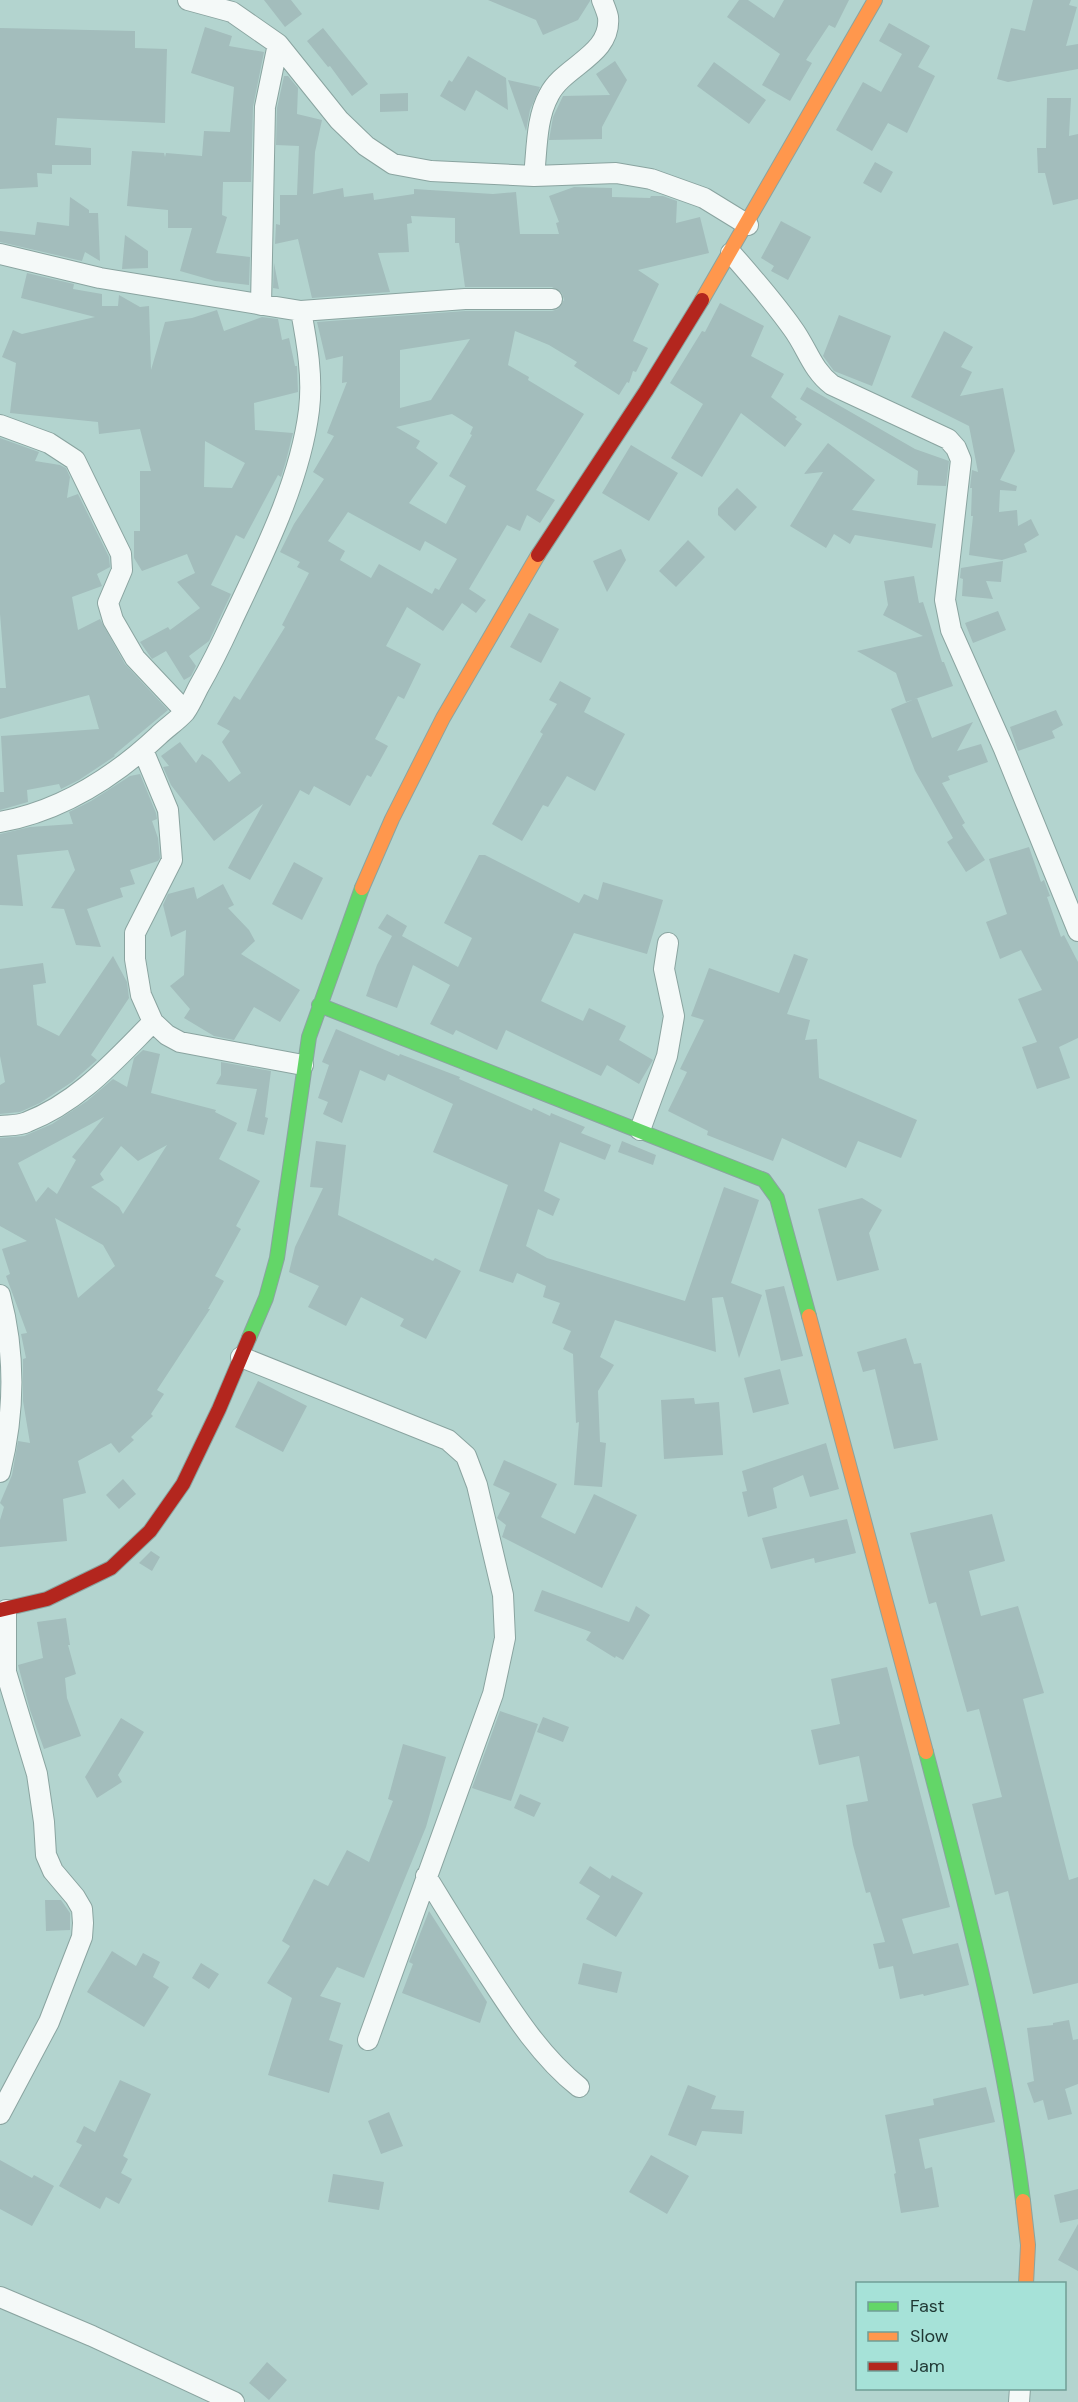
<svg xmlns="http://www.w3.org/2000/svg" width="1078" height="2402" viewBox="0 0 1078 2402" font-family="'DM Sans',sans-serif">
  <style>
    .building { fill: #a3bdbc; fill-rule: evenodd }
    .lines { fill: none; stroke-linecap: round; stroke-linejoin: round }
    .street-casing { stroke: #8aa4a0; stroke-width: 22 }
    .fast-casing { stroke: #8aa4a0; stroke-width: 16 }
    .slow-casing { stroke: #8aa4a0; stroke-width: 16 }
    .jam-casing { stroke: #8aa4a0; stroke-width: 16 }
    .street { stroke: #f4f9f8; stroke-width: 20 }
    .fast { stroke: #63d668; stroke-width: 14 }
    .slow { stroke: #ff974d; stroke-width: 14 }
    .jam { stroke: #b3261e; stroke-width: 14 }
  </style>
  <rect width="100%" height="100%" fill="#b3d4cf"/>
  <!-- building -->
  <path class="building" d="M264,0H291L302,14L285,27Z
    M488,0H590V1L578,20L543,35L536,20Z
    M739,0H748L774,18L784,0H849L835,28L829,25L806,60L812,63L790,101L762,85L780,54L727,17Z
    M1033,0H1071L1069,5L1077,7L1066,46L1078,44V69L1008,82L997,79L1011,28L1025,31Z
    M889,23L930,46L918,67L935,76L907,133L888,123L872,151L836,130L863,82L881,92L902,54L879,41Z
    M205,27L232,36L229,46L264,52L253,107L251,182H223L222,215L227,217L216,253L250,257L249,285L215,281L180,271L192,228H168V210L127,206L132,151L164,153L165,157L166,153L202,156L204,131L230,132L234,87L191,73Z
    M0,28L135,31V48L167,49L165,123L57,118L55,145L91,148V165H52V174L37,173L38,187L0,189Z
    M323,28L368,84L352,96L330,66L328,67L307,41Z
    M468,56L506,78L508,110L476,90L465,111L440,96L449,80L452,82Z
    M615,61L627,80L602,127V139L549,140L553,117L563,96L610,95L596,74Z
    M714,62L766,100L749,124L697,86Z
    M284,76H288L298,88L297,114L322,120L315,152L313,194L343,188L344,197L373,193L374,200L414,194V189L493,194L516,192L520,234H559L556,223L559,222L549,196L574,187L612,188V197L650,198L651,196H663L677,201L676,223L700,217L709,253L638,270L659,284L633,341L648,348L636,372L633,371L629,383L627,382L619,395L574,366L577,362L549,345L515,331L508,365L529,377L528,380L584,414L536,490L555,500L540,523L527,515L520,531L507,525L469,589L486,600L476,613L462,603L443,631L407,607L386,646L421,664L404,699L398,696L375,739L388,746L371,777L367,775L350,806L314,786L309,795L300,790L250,880L228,868L263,804L214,841L171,785L163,767L169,766L161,756L180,742L196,763L202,754L211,760L229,782L241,773L222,742L230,731L217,724L234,696L240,700L285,627L282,625L309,573L297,567L300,562L280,552L294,524L324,479L313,472L334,436L327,433L347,382L342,383L343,356L326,360L317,322L465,311H552L558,309L564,300L562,293L552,287H465L459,243H455V218L411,216L412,223L407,224L409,252L378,253L390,292L312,298L298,239L275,244L276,224L280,225V195H297L299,146L276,145L277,108ZM470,339L431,400L400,408V350ZM452,414L473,427L470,434L472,435L449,476L466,486L446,524L409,503L438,463L416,448L420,441L396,427ZM348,512L420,551L425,541L457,559L439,590L435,588L432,594L379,564L371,578L340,560L345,551L328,541Z
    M508,80L540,87L530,110L526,131Z
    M408,93V111L380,112V94Z
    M1047,98H1071L1069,136L1078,134V199L1053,205L1045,173H1038L1037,148H1046Z
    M875,162L893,172L881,193L863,183Z
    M70,197L89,210V213H98L100,261L85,252L82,261L0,242V231L35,235L37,222L69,226Z
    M781,221L811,237L788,280L771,271L774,266L761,258Z
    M125,235L148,251V268L122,269Z
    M274,263L279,289L273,288Z
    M27,273L74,284L73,289L102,294V306H118L119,295L140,307L149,306L151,370L165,322L192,318L217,310L224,331L262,317L278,319L282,340L289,338L295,366H297L298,392L254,403L255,430L293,433L286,461L281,477L278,475L244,539L236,535L211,585L231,594L209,641L189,656L196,666L191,676L184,680L166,651L152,659L140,642L168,627L170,630L200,608L177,582L195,573L187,554L142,571L134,558V531H140V471H151L140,429L99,434L98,422L10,413L16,363L2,357L13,330L22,334L95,317L21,298ZM205,441L245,463L232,488L204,487Z
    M720,303L764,326L751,356L784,374L771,397L797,417L795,419L802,424L785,447L741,413L702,477L671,458L703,404L670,383L702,331L705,332Z
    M839,315L891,336L872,386L834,371L823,356Z
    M944,331L973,347L961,367L972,372L960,396L1003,388L1015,451L1000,480L1017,486L1016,491L1000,490L999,512L1017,510L1018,526L1031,519L1039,535L1024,544L1027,552L1002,560L969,555L973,516H971L972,488H970L972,470L978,472L969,426L911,397Z
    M807,387L915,449L949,461L946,486L917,485L918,471L800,399Z
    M0,438L39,452L35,461L60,465L66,468L70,477L67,498L78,494L109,557L110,567L97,574L102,586L72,597L78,630L100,619L125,664L168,710L114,755L115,756L79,780L61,789L59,784L27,790L28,802L0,810V792H4L1,736L99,729L89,695L0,719V688H6L0,614Z
    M828,443L875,480L852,510L936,524L932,548L855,535L850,544L834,534L826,548L790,526L823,472L804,474Z
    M631,445L678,473L649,521L602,493Z
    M737,488L757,507L735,531L718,515V508Z
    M688,540L705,557L676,587L659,571Z
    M621,549L626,560L607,592L593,561Z
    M1003,561L1001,582L986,581L993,599L962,596L963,579L960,578L961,568Z
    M914,576L919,603L923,602L942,662H944L953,686L906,702L896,673L857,651L923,636L883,615L888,605L884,581Z
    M998,611L1006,630L973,643L965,623Z
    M529,613L559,629L541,663L510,647Z
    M560,681L591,698L584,712L625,734L595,791L567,776L548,807L543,805L522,841L492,824L543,734L540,732L557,704L549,700Z
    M917,698L932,738L973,722L957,751L981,744L988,762L948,776L950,780L942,783L965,823L962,825L985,860L966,872L947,842L953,838L915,771L891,709Z
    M1056,710L1063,725L1052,731L1055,738L1018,751L1010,727Z
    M140,774L156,813L157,819L152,821L158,838L160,858L158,861L130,870L135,884L120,888L123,897L87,909L101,947L76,945L64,909L51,908L75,870L68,850L17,855L23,906L0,905V834L30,827L73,824L69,812L91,801L130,776Z
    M1029,847L1041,882L1044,880L1050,896L1047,897L1061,937L1064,935L1078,962V1038L1059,1047L1070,1078L1037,1089L1022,1047L1037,1042L1018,999L1042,990L1021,950L1000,959L986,922L1007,914L989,859Z
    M479,855H485L579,903L584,894L598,900L603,882L663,900L647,954L574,933L541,1001L583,1021L589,1008L626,1026L619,1040L653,1060L639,1084L607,1065L601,1076L506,1030L497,1050L456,1030L453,1035L430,1024L450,985L413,965L397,1008L366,996L377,965L392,936L378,928L387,914L407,926L402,936L458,967L472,938L444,923Z
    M294,862L323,878L302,920L272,904Z
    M223,884L234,905L228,908L249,930L255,941L241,954L300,990L280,1022L254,1007L234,1040L214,1036L184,1018L190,1009L170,986L184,975L186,930L171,937L163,905L168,894L194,887L197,899Z
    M794,954L808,959L787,1014L810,1020L805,1040L817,1039L819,1078L917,1120L901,1158L858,1141L846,1168L782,1138L773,1161L707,1135L708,1131L668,1111L687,1072L680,1069L704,1020L691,1016L709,968L779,993Z
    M113,956L127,982L129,998L91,1055L97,1060L72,1082L40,1103L20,1112L0,1114V1085L5,1082L0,1056V969L43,963L46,983L33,985L37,1025L59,1036Z
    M336,1029L399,1056L400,1054L460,1077L459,1079L532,1111L533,1108L550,1116L551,1113L585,1127L581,1133L611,1145L605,1160L560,1142L544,1191L560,1199L553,1216L538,1209L526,1246L547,1258L685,1301L724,1187L759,1200L731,1283L762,1295L739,1358L723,1297L712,1298L716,1352L615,1320L600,1357L614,1365L598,1391L600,1442L606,1443L602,1487L574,1485L579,1422L576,1423L573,1354L563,1349L571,1331L552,1323L560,1303L543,1297L546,1286L517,1273L513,1283L479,1271L508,1185L433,1152L453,1104L388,1074L385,1081L360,1070L342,1123L323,1114L328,1102L318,1098L329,1065L322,1062Z
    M143,1050L160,1054L151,1093L216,1110L215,1112L237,1123L219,1159L260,1181L236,1226L241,1229L215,1276L224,1281L208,1309H210L157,1390L164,1394L151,1414L153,1416L131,1437L134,1440L119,1453L111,1443L78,1461L86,1493L63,1499L67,1541L0,1547V1520L4,1507L0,1503L12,1475L18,1441L30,1443L23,1401V1359L26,1358L21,1334L27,1333L6,1276L10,1274L2,1249L27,1241L0,1226V1138L24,1136L52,1124L87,1101L113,1079L127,1087L134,1058ZM104,1117L72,1157L76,1160L57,1194L48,1187L36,1202L18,1163ZM167,1145L123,1214L119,1207L91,1187L104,1180L100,1174L121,1146L138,1161ZM55,1218L103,1245L115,1266L78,1298Z
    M221,1062L271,1071L265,1117L268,1118L264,1135L247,1131L257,1089L216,1084L221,1075Z
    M316,1141L346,1145L338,1215L433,1261L435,1258L461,1271L426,1339L400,1326L404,1319L361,1297L346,1326L308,1307L319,1286L289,1272L295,1247L323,1188L310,1187Z
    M622,1141L656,1155L653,1165L618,1152Z
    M862,1198L882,1210L869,1233L879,1270L837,1281L818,1209Z
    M784,1286L803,1356L781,1361L765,1290Z
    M906,1338L914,1364L921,1363L938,1440L894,1449L875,1369L863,1372L857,1352Z
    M780,1369L789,1404L753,1413L744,1378Z
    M258,1381L307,1406L283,1452L235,1427Z
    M694,1398L695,1404L719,1402L723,1455L664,1459L661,1400Z
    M826,1443L839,1489L810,1497L803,1475L773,1488L777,1508L748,1517L742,1492L747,1491L742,1471Z
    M504,1460L557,1484L541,1517L575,1534L594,1494L637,1515L602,1588L502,1537L506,1525L497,1518L510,1493L493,1485Z
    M123,1479L136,1494L119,1509L106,1495Z
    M992,1514L1005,1561L969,1571L981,1616L1018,1606L1044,1693L1023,1699L1069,1880L1078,1877V1983L1033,1994L1008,1891L995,1895L972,1804L1002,1797L979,1709L967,1712L936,1602L929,1604L910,1533Z
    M847,1519L856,1553L815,1563L814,1558L771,1569L762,1538Z
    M151,1551L160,1557L152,1571L139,1563Z
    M542,1590L629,1622L636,1606L650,1615L623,1660L616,1656L615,1658L586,1640L591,1632L534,1611Z
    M66,1618L70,1645H68L76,1674L65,1678L67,1698L81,1736L44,1749L30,1710L18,1665L43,1658L37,1622Z
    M887,1667L950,1907L902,1919L913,1954L958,1943L969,1985L924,1996L923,1994L900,1999L893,1966L879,1969L873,1944L885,1942L870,1892L866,1893L853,1845L846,1805L868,1801L859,1756L819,1765L811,1730L840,1724L831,1679Z
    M500,1711L538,1724L511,1801L472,1788Z
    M543,1717L569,1727L563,1742L537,1732Z
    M121,1718L144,1732L118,1775L122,1782L97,1798L85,1777Z
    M403,1744L446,1757L426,1827L364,1978L337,1967L320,1996L341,2003L329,2040L343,2045L329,2093L268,2075L292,1998L267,1983L290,1946L282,1941L314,1879L328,1886L347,1850L369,1862L393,1801L388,1799Z
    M520,1794L541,1803L534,1817L514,1808Z
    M590,1866L610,1879L612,1875L643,1893L616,1937L586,1919L600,1896L579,1883Z
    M45,1900H61L70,1913V1930L46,1931Z
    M429,1911L487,2002L480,2023L402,1993L413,1964L409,1962Z
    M112,1951L136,1966L143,1953L160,1962L153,1977L169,1987L144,2027L87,1992Z
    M201,1963L219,1974L209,1989L192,1978Z
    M583,1963L622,1972L617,1993L578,1984Z
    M1069,2020L1073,2040L1078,2039V2084L1065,2089L1072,2114L1048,2120L1043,2100L1034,2103L1027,2083L1034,2081L1027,2028L1053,2025V2023Z
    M120,2080L151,2094L123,2156L128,2159L121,2173L132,2179L119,2204L106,2197L100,2209L59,2186L82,2145L76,2142L84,2126L95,2132Z
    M688,2085L716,2096L711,2109L744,2111L742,2134L702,2131L696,2146L668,2135Z
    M986,2087L995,2122L919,2139L925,2169L932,2167L939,2207L901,2213L894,2174L896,2173L885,2115L934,2105L933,2099Z
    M389,2112L403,2146L381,2154L368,2121Z
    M651,2155L689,2176L667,2214L629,2192Z
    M0,2160L32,2178L34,2175L54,2186L32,2226L0,2209Z
    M333,2174L384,2182L379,2210L328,2202Z
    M1078,2189V2219L1060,2223L1054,2195Z
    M1078,2224V2271L1058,2260Z
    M267,2362L287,2380L269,2400L249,2383Z"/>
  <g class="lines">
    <!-- street casing -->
    <g class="street-casing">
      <path id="street" d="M188,0L232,12L278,44L339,120L366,146L393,164L431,171L534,176L616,173L651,179L704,198L748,225
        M534,176C537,150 536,118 549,95C563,66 612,55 608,17C607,12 604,5 602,0
        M731,253C753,278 774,302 793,329C807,348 812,370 832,385L948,439L956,448L961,460L945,600L951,630L1004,749L1078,931
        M0,254L100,278L301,311L465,299H552
        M261,305L265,107L278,44
        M0,425L49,443L75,460L121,554L122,570L108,603L113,620L135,658L185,711
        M143,750L168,810L172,860L135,933V959L141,995L153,1022L167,1035L180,1042L303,1065
        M0,822C61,811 113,778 158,736C166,728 177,721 185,712C190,705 194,696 198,688C210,667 221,645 231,623C262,557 300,483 309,410C313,377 307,343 301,311
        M0,1126C9,1125 19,1126 27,1122C79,1102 115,1060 153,1022
        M640,1130L667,1056L674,1016L664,969L668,943
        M0,1295C16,1355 15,1412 0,1472
        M241,1357L448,1440L466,1456L477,1485L503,1595L505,1638L493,1694L368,2040
        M426,1876C446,1909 466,1941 487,1973C513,2013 541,2057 579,2087
        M0,2114L49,2022L82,1937L83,1923L82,1909L75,1897L53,1871L46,1855L44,1822L37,1774L6,1672V1610
        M0,2297L92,2336L234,2402
        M1019,2402L1020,2388"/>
    </g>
    <!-- fast casing -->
    <g class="fast-casing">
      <path id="fast" d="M319,1005L764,1180L777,1198L809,1316
        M249,1338L266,1298L277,1258L309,1037L362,888
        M926,1752C965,1900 1004,2049 1023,2201"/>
    </g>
    <!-- slow casing -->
    <g class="slow-casing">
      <path id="slow" d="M702,300L875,0
        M362,888L392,819L443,718L538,555
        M809,1316L926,1752
        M1023,2201L1028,2245L1026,2284"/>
    </g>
    <!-- jam casing -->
    <g class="jam-casing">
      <path id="jam" d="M538,555L646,391L702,300
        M0,1610L47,1599L111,1568L150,1531L183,1484L219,1409L249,1338"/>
    </g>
    <!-- street -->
    <use href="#street" class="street"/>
    <!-- fast -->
    <use href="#fast" class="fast"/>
    <!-- slow -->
    <use href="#slow" class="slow"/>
    <!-- jam -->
    <use href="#jam" class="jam"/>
  </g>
  <!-- legend -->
  <rect x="856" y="2282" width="210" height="108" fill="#a6e2d8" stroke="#709e96" stroke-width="1.5"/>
  <rect x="868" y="2302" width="30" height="9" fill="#63d668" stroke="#709e96" stroke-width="1.5"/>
  <text x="910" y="2312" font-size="18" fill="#1f3733">Fast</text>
  <rect x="868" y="2332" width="30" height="9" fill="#ff974d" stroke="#709e96" stroke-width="1.5"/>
  <text x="910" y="2342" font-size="18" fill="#1f3733">Slow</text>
  <rect x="868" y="2362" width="30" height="9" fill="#b3261e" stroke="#709e96" stroke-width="1.5"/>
  <text x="910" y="2372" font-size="18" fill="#1f3733">Jam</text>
</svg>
